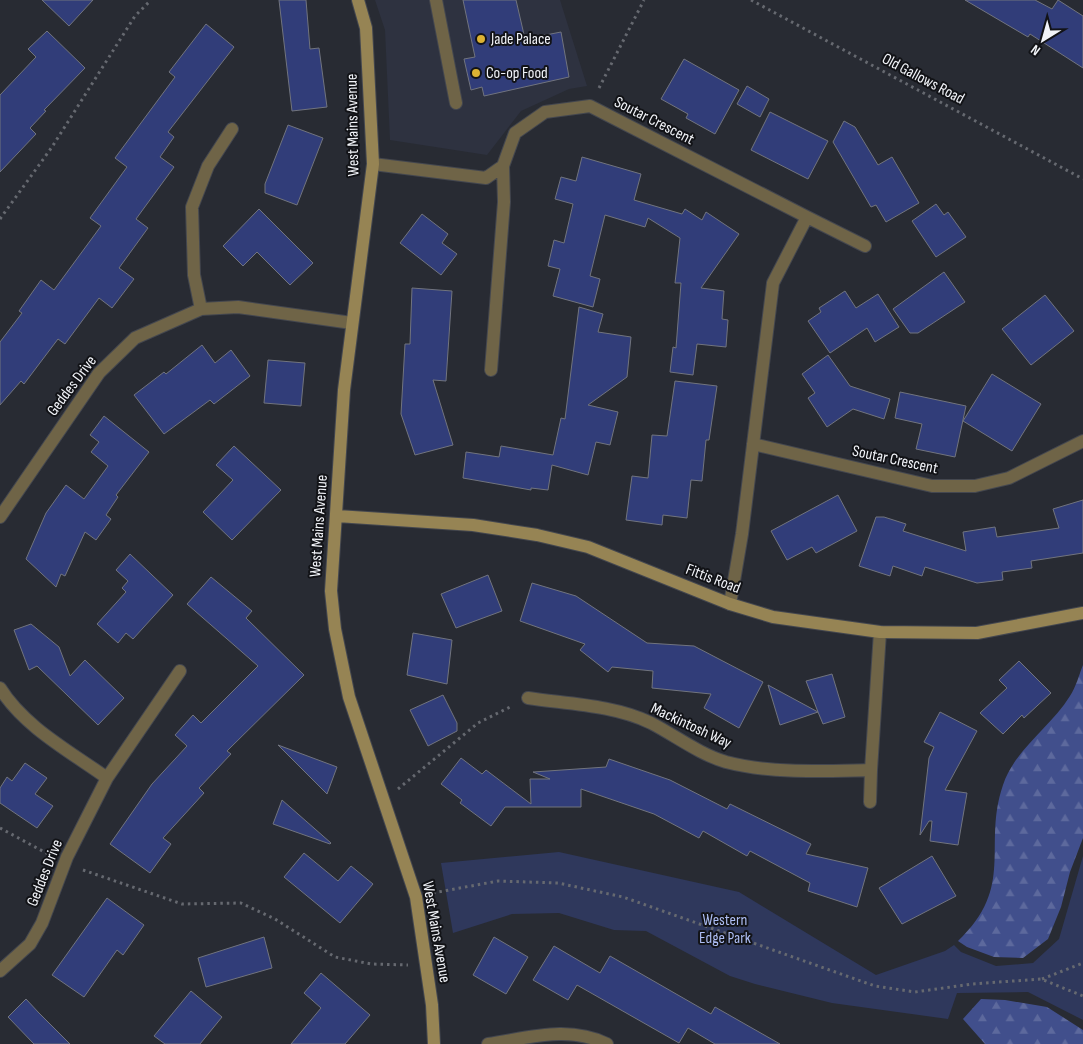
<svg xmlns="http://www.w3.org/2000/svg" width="1083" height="1044" viewBox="0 0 1083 1044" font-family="'Sofia Sans Condensed',sans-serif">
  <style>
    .built { fill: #2e3240 }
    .forest { fill: url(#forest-firs) }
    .green { fill: #2f385c }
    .building { fill: #313d79; stroke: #71747e }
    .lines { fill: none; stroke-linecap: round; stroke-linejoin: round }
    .lane-casing { stroke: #44474f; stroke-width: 14 }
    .street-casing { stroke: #44474f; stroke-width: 14 }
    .secondary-casing { stroke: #44474f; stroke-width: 14 }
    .path { stroke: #666970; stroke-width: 3; stroke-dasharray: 2.5 4; stroke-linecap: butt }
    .lane { stroke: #6f6447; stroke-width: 12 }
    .street { stroke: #6f6447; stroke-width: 12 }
    .secondary { stroke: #968454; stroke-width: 12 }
    .poi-dot { fill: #dcb233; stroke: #121317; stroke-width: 2 }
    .labels { text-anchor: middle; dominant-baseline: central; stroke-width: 4; stroke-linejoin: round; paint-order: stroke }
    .poi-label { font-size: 16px; fill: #f2f4f9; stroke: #121317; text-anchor: start }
    .street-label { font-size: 16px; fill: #f2f4f9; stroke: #121317 }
    .park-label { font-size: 16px; fill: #adbdf3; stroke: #121317 }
  </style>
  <defs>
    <pattern id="forest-firs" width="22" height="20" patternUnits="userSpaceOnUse" patternTransform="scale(1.25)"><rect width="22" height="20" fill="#414f8c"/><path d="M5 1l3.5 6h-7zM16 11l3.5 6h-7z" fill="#5d699d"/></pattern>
  </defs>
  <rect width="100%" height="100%" fill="#282b33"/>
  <!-- built -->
  <path class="built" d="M375,0H560L587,86L569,89L521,111L487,155L390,140L385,30Z"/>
  <!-- forest -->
  <path class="forest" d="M1083,665V838L1070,872L1061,907L1048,939L1023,958L994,957L967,947L958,941C1016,886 982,846 1003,785C1015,749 1050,728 1070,696C1076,687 1079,675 1083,665Z
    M981,999L1005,1000L1047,1007L1083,1030V1044H985L963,1019Z"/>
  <!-- green -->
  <path class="green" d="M559,852L739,892L876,975L945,951L954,945L961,952L996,966L1033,963L1059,939L1083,856V1020L1028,992L957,993L948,1019L832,1003L755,984L730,976L646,931L614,930L559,913L512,914L453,933L441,863Z"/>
  <!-- building -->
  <path class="building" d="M42,0H93L69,26Z
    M279,0H306L310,49L319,48L327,107L292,111Z
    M463,0H516L525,39L561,32L569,77L484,96L482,87L471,90L464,59L475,57Z
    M965,0H1035L1052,9L1058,0L1083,16V68L1030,34L1028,37Z
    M206,24L234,47L168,132L174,137L160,157L174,167L136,219L148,228L119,268L134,279L112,308L99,298L65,344L58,339L24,384L21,381L0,405V342L22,313L19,311L41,280L54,290L101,226L90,218L127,167L115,158L175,77L169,72Z
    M47,31L85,68L44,110L46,111L30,128L36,134L0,172V95L36,57L28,49Z
    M684,59L739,90L715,134L686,118L688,114L661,99Z
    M747,86L769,99L760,117L737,104Z
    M770,112L828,141L808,179L751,150Z
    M844,121L855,127L878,165L892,157L919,203L886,222L876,205L871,207L833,142Z
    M288,125L323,138L297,205L265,193V184Z
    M582,157L641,174L634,200L682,214L685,209L702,220L706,212L739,234L701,288L724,291L722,319L728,320L726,347L697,344L693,375L670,372L673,347L676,348L681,283H675L680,238L648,218L645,227L605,215L590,276L600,279L593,307L553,296L560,269L548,266L554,240L564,243L573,204L555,199L561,177L576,181Z
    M936,204L944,215L948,212L966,237L936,257L912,221Z
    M259,209L313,263L290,285L257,252L243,266L223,246Z
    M422,214L448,234L442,243L457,254L441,275L400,243Z
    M944,272L965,302L918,333H910L893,309Z
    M412,288L452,291L446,381L433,380L453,445L415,455L401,414L405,344H410Z
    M845,291L856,308L878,294L899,327L875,342L867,328L830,353L808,321L821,312L819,308Z
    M1045,295L1074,331L1031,365L1002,329Z
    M579,307L603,314L598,332L631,337L627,377L588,405L618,412L610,445L596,442L588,475L552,465L548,490L531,488V490L463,478L466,452L499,457L501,446L553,455L561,418L565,419Z
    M202,345L215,363L231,350L250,376L214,404L210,400L164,434L134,395L164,372L166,374Z
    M828,355L850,386L890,399L884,419L853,409L827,427L808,398L815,393L802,374Z
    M268,360L305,363L301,406L264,403Z
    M992,374L1041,404L1012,451L963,421Z
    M675,381L717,386L709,440H706L702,481L691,480L687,518L663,515L662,525L626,520L632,476L648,478L652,435L667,436Z
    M900,392L966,406L955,457L916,449L922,424L895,418Z
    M104,416L149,452L116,495L118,497L106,515L111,519L96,540L85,532L65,576L61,574L56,587L26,559L46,513L66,485L84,499L108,466L91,452L99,442L90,435Z
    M234,446L281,490L232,540L203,512L233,480L216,465Z
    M838,495L857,531L816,553L812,547L787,560L771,531Z
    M1083,500V553L1031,561L1032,568L1002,572L1003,580L977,583L925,567L922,576L893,566L890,576L859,566L876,517H884L906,524L903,531L966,551L963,532L995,527L997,537L1059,528L1053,509Z
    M130,554L173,595L133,639L126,633L118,643L97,624L126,592L122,588L128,581L116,570Z
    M488,575L502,611L456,628L441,594Z
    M211,577L252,611L246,618L304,675L227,751L231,754L199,788L204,793L163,838L171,844L150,873L110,844L152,784L187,746L175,735L193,715L201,723L258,666L187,604Z
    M532,583L576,596L647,643L694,646L763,682L739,728L704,708L711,694L652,688L653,671L612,667L608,672L580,650L585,644L520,621Z
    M31,624L59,647L70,676L85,660L124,698L98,725L37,666L29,670L14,630Z
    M413,633L452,640L447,684L407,675Z
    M1019,661L1051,693L1024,718L1022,715L1003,734L980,713L1007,688L999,680Z
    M832,674L845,717L823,724L818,712L780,725L768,685L818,712L806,681Z
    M443,695L457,723V731L428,746L410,710Z
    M940,712L977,731L945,790L967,793L958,845L930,841L932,821H929L920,835L929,758L934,747L924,742Z
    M278,745L337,767L327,794Z
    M461,758L482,774L486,770L531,804L530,779H550L533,772L606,767L609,759L670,780L727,809L730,804L811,844L806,854L868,868L857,907L808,891L810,883L750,851L747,856L703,831L699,838L654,814L581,789V807H505L491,826L460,803L462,800L441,784Z
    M25,763L47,778L35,794L53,806L37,828L0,803V788L7,777L12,781Z
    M282,800L331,843L330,844L273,824Z
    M304,853L338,881L351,866L373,884L340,923L284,877Z
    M932,856L956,896L902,924L879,888Z
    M107,898L144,925L123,955L117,950L84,997L52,975Z
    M264,937L272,968L206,987L198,958Z
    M494,937L528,957L506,994L473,975Z
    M554,946L600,973L610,956L711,1014L715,1007L780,1044H715L688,1028L679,1043L577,985L568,1000L533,980Z
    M321,973L370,1015L345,1044H291L321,1008L304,993Z
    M191,991L222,1017L200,1044H165L154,1036Z
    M26,999L39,1013L70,1044H34L8,1017Z"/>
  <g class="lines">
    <!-- lane casing -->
    <g class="lane-casing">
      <path id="lane" d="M436,0L456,103"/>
    </g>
    <!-- street casing -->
    <g class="street-casing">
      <path id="street" d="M373,164L486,178L503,166
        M807,217L865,246
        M201,309L194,275L192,207L208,166L232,129
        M491,370L504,202L503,166L515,133L545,112L590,106L807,217L773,283L742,534L730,604
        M753,444L932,486H975L1009,478L1083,441
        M0,517L99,373L135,338L201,309L238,307L352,323
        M0,688C24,727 71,752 107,778L67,857L42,923L30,944L0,971
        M528,698C568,704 614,705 651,723C676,736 699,754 726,762C772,774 824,771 871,770L880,632
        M107,778L180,671
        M870,802L871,770
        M488,1044C529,1038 568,1025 607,1044"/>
    </g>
    <!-- secondary casing -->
    <g class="secondary-casing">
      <path id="secondary" d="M358,0L366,28L373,164L344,390L331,591L335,629L349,697L416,897L432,1005L434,1044
        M337,516L473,525L537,535L588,547L730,604L773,617L880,632L977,633L1083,613"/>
    </g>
    <!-- path -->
    <path class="path" d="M751,0L1083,179
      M599,88L644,0
      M0,219L52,147L135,16L151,0
      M398,789L478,723L512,706
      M0,828L48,854
      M83,870L182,904L241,903L275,919L335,957L371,964L408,965
      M433,893L498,881L558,883L623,897L875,986L915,992L972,984L1041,979L1083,996
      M1042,979L1083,963"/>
    <!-- lane -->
    <use href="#lane" class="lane"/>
    <!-- street -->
    <use href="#street" class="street"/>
    <!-- secondary -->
    <use href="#secondary" class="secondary"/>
  </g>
  <!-- markers -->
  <g class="poi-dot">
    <circle cx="481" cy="39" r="5"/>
    <circle cx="476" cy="73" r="5"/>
  </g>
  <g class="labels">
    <!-- poi labels -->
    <g class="poi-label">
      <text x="491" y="39">Jade Palace</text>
      <text x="486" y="73">Co-op Food</text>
    </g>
    <!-- street labels -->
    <g class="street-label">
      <text transform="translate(923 79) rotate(28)">Old Gallows Road</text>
      <text transform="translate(654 121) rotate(27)">Soutar Crescent</text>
      <text transform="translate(353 125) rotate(-91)">West Mains Avenue</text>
      <text transform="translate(72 386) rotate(-53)">Geddes Drive</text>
      <text transform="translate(895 460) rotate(12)">Soutar Crescent</text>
      <text transform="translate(319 526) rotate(-86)">West Mains Avenue</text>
      <text transform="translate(713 579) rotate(21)">Fittis Road</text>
      <text transform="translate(691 726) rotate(25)">Mackintosh Way</text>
      <text transform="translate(45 873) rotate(-68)">Geddes Drive</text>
      <text transform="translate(436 932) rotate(80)">West Mains Avenue</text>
    </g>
    <!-- park labels -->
    <g class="park-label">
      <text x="725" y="920">Western<tspan x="725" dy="18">Edge Park</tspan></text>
    </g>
  </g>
  <!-- north arrow -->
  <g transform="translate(1043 40) rotate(217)" stroke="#121317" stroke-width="4" paint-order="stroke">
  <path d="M0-4L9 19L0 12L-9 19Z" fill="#f2f4f9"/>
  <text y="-8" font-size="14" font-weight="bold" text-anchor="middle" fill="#f2f4f9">N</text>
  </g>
</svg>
